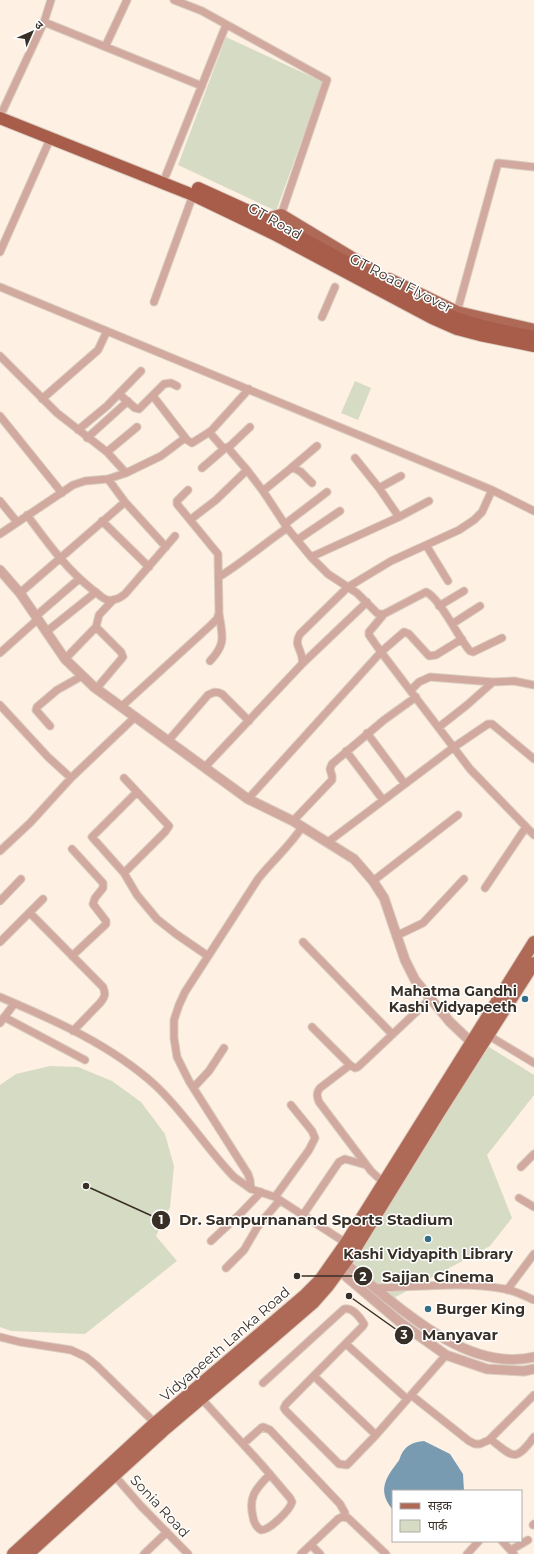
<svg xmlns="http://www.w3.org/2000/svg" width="534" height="1554" viewBox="0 0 534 1554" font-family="Montserrat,'Noto Sans Devanagari',sans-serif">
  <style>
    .green { fill: #d6dbc4 }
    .water { fill: #799bb1 }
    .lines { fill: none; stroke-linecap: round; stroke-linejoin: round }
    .minor-casing { stroke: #dacdc1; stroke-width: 9 }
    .tertiary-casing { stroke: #dacdc1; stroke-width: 11 }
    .primary-casing { stroke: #dacdc1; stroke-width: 14 }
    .trunk-casing { stroke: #dacdc1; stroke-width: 14 }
    .minor { stroke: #d1a99e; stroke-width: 7 }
    .tertiary { stroke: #d1a99e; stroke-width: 9 }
    .primary { stroke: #ae6957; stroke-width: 12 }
    .trunk { stroke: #a75d4a; stroke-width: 12 }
    .poi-dot { fill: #356e87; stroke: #fff; stroke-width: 1.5 }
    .labels { text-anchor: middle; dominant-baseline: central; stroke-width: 3; stroke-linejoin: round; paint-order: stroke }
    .street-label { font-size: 14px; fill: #382f26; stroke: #fff }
    .poi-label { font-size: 14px; font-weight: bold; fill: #382f26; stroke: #fff; text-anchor: end }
    .leader { fill: none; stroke: #382f26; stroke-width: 1.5 }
    .callout-dot { fill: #382f26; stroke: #fff; stroke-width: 1.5 }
    .mark-label { font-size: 12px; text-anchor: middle; font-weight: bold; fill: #fff }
    .callout-label { font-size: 15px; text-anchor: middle; font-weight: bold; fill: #382f26; stroke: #fff; stroke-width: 3; stroke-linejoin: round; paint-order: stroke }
  </style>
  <rect width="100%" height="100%" fill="#fef0e3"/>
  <!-- green -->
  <path class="green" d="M226,37L323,82L276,211L178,165Z
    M355,381L371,388L358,420L341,413Z
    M489,1047L534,1075V1095L487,1155L512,1218L490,1246L392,1299L347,1257Z
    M50,1066L78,1067L112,1081L141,1102L165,1134L174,1166L170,1207L156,1236L177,1261L85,1334L11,1331L0,1327V1085L16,1074Z"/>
  <!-- water -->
  <path class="water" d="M424,1441L450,1454L463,1474L464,1491H393V1510C378,1492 384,1480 397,1463C399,1461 400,1458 401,1455C406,1445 413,1442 424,1441Z"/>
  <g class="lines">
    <!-- minor casing -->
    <g class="minor-casing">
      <path id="minor" d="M174,0L202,11L327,80L281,215
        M44,22L202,86
        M105,47L127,0
        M3,110L44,22L51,0
        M166,175L226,25
        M0,252L51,137
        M0,287L492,490L534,511
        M154,302L193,195
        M457,312L498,163L534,167
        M322,317L335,287
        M0,356L57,413L107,452L126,473
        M119,394L135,408L139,409L164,384L171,383L177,386
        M153,396L187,440L192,443L211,431L249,389
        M42,399L98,350L107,331
        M0,416L62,493
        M78,430L107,406L141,371
        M209,432L224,449L230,446L250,427
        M87,438L128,401
        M228,448L247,470
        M107,452L137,427
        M202,468L224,449
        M290,469L317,446
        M108,479L125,502L166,547
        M379,488L401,476
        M263,491L290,469L294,468L301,472L312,483
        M0,501L17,522
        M27,515C47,542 66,569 93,590C98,593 102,599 108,600C115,601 120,598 125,594L175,536
        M399,517L429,501
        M190,520L216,500L247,470L263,491L288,529L311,557L328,574L357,593L377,613L380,614H384L426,592C440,598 459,639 470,651L473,652L502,638
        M102,521L149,567
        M285,524L327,492
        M0,534L73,485L85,481L108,479L126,473L161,456L185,438
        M297,540L340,511
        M426,545L448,581
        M311,557L399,517L379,488L355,458
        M219,577C243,562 264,544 287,528
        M20,593L125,502
        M439,606L464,591
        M384,614L369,632V635L381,652L404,632L409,634L429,656L436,655L462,639
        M36,616L79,579
        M452,624L480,606
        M46,632L96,592
        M0,653L38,619
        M65,659L96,627L99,615L113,600
        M210,661C227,643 222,636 219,613
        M302,664L367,602
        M96,689L123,657L121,652L96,627
        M411,690L419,682L430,677L493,682
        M0,705L48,757L71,778
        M121,707L211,625L217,619L219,613L218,554L177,504V501L188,490
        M50,726L36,710L37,707L57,690L82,676
        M439,727L467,705L493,682L514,681L534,685
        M367,733L405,784
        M168,741L208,695C214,692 216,691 222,694L249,721
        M346,751L383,800
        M205,767L302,664C305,651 292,647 300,634L348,587L391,561L459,530L474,520L482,512L492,490
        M124,778L169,826L165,832L124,873
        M137,792L92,837L124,873L137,895L157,919L176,934L208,956
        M248,799L381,652L470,769L534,835
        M293,821L332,780V776L330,769L332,764L384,720L416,697
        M328,842L454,747L488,724H492L534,759
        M0,851L30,823L71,778L135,717
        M373,881L458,815
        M485,888L526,827
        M0,901L21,879
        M30,913L103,987C106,994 105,997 100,1003L73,1031
        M396,936L423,923L464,879
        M0,942L43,899
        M303,942L392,1034
        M72,956L103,927L106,924V921L93,904L95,898L103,888V883L72,849
        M0,997C54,1020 111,1045 155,1085C185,1113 206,1148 234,1177L251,1189L275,1197L346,1243
        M4,1017L85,1060
        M0,1023L14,1004
        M312,1027L350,1065L355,1068L358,1067L430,999
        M486,1034L534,1063
        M350,1065L320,1088C316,1093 317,1096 319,1102L371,1171L384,1183
        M194,1087L209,1071L224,1048
        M521,1167L534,1154
        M251,1189L250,1180L248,1174L189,1081L177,1057L174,1038V1020L179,1005L185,992L258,879C272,861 290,846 302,827
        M275,1197L309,1150L315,1138L312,1131L291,1105
        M519,1198L534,1207
        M303,1215L339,1162L345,1159L366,1165
        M211,1241L240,1214L261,1192
        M226,1268L244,1250L258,1226L280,1200
        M376,1288C418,1287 464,1281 505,1289C515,1291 525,1296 534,1300
        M507,1290L534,1254
        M0,1337L20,1342L71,1350L86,1357L97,1366L157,1425
        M346,1344L407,1399
        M314,1376L376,1435
        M263,1383L344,1309C352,1307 360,1317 364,1324L363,1326L286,1404L284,1408L286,1411L339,1464L347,1465L376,1435L446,1355
        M411,1395L469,1441L475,1444H480L489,1440L534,1395
        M200,1397L262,1465L290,1498L292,1502C290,1510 270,1530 261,1530C256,1527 254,1523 253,1517C248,1496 256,1489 270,1474
        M490,1439C513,1456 514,1464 534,1437
        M243,1444L261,1428L263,1427L270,1430L340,1504L345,1513V1517
        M114,1475L141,1506L188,1554
        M533,1525L534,1524
        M502,1541L514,1554
        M311,1545L320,1554
        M511,1550L528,1540
        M144,1554L167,1532
        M301,1554L338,1519L342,1517L348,1518L386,1554
        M467,1554L479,1541"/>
    </g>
    <!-- tertiary casing -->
    <g class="tertiary-casing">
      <path id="tertiary" d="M0,570L20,593L65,659L94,687L248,799L293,821L354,859L373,881L384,898L405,960L415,980L450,1022L471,1042
        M341,1260C392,1300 463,1374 534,1357
        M335,1267L401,1323L446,1355L487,1369L524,1371L534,1369"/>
    </g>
    <!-- primary casing -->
    <g class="primary-casing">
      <path id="primary" d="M266,219L281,215L369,268
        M389,279L457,312L534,330
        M13,1554L155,1423L305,1295L320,1280L346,1243L534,942
        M28,1554L163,1431L269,1341L313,1303L328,1286L355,1249L438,1114L534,963"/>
    </g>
    <!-- trunk casing -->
    <g class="trunk-casing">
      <path id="trunk" d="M0,118L193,195L274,234L432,318L457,329L480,335L534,346
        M198,188L266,219L436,310C470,325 498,330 534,337"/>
    </g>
    <!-- minor -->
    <use href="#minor" class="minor"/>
    <!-- tertiary -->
    <use href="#tertiary" class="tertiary"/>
    <!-- primary -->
    <use href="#primary" class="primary"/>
    <!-- trunk -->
    <use href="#trunk" class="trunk"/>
  </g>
  <!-- markers -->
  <g class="poi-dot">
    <circle cx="525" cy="999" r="4"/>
    <circle cx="428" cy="1239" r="4"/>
    <circle cx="428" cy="1309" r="4"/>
  </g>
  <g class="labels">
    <!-- street labels -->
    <g class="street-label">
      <text transform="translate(275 221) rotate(30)">GT Road</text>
      <text transform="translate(401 283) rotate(27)">GT Road Flyover</text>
      <text transform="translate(225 1344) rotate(-41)">Vidyapeeth Lanka Road</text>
      <text transform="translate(160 1506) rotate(47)">Sonia Road</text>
    </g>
    <!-- poi labels -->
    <g class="poi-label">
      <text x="517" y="991">Mahatma Gandhi<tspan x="517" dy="16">Kashi Vidyapeeth</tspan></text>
      <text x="428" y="1254" text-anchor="middle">Kashi Vidyapith Library</text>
      <text x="436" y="1309" text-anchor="start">Burger King</text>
    </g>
  </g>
  <!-- callouts -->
  <path class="leader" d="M86 1186L161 1220M297 1276L363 1276M349 1296L404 1335"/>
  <g class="callout-dot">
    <circle cx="86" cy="1186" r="4"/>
    <circle cx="297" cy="1276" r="4"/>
    <circle cx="349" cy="1296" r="4"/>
    <circle cx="161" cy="1220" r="10"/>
    <circle cx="363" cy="1276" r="10"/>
    <circle cx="404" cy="1335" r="10"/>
  </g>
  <g class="mark-label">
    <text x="161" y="1224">1</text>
    <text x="363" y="1281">2</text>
    <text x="404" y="1339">3</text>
  </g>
  <g class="callout-label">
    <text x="316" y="1225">Dr. Sampurnanand Sports Stadium</text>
    <text x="438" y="1282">Sajjan Cinema</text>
    <text x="460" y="1340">Manyavar</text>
  </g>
  <!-- legend -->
  <rect x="392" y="1490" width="130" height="52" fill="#ffffff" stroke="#afaca8"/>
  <rect x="400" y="1503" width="20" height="6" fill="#ae6957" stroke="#afaca8"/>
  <text x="428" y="1510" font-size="12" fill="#382f26">सड़क</text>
  <rect x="400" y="1520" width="20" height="12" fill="#d6dbc4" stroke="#afaca8"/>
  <text x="428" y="1530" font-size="12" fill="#382f26">पार्क</text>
  <!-- north arrow -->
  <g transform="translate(32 32) rotate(45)" stroke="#ffffff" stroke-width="3" paint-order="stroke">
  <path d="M0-3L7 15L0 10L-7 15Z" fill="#382f26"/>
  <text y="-6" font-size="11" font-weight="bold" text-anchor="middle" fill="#382f26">उ</text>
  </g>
</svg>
